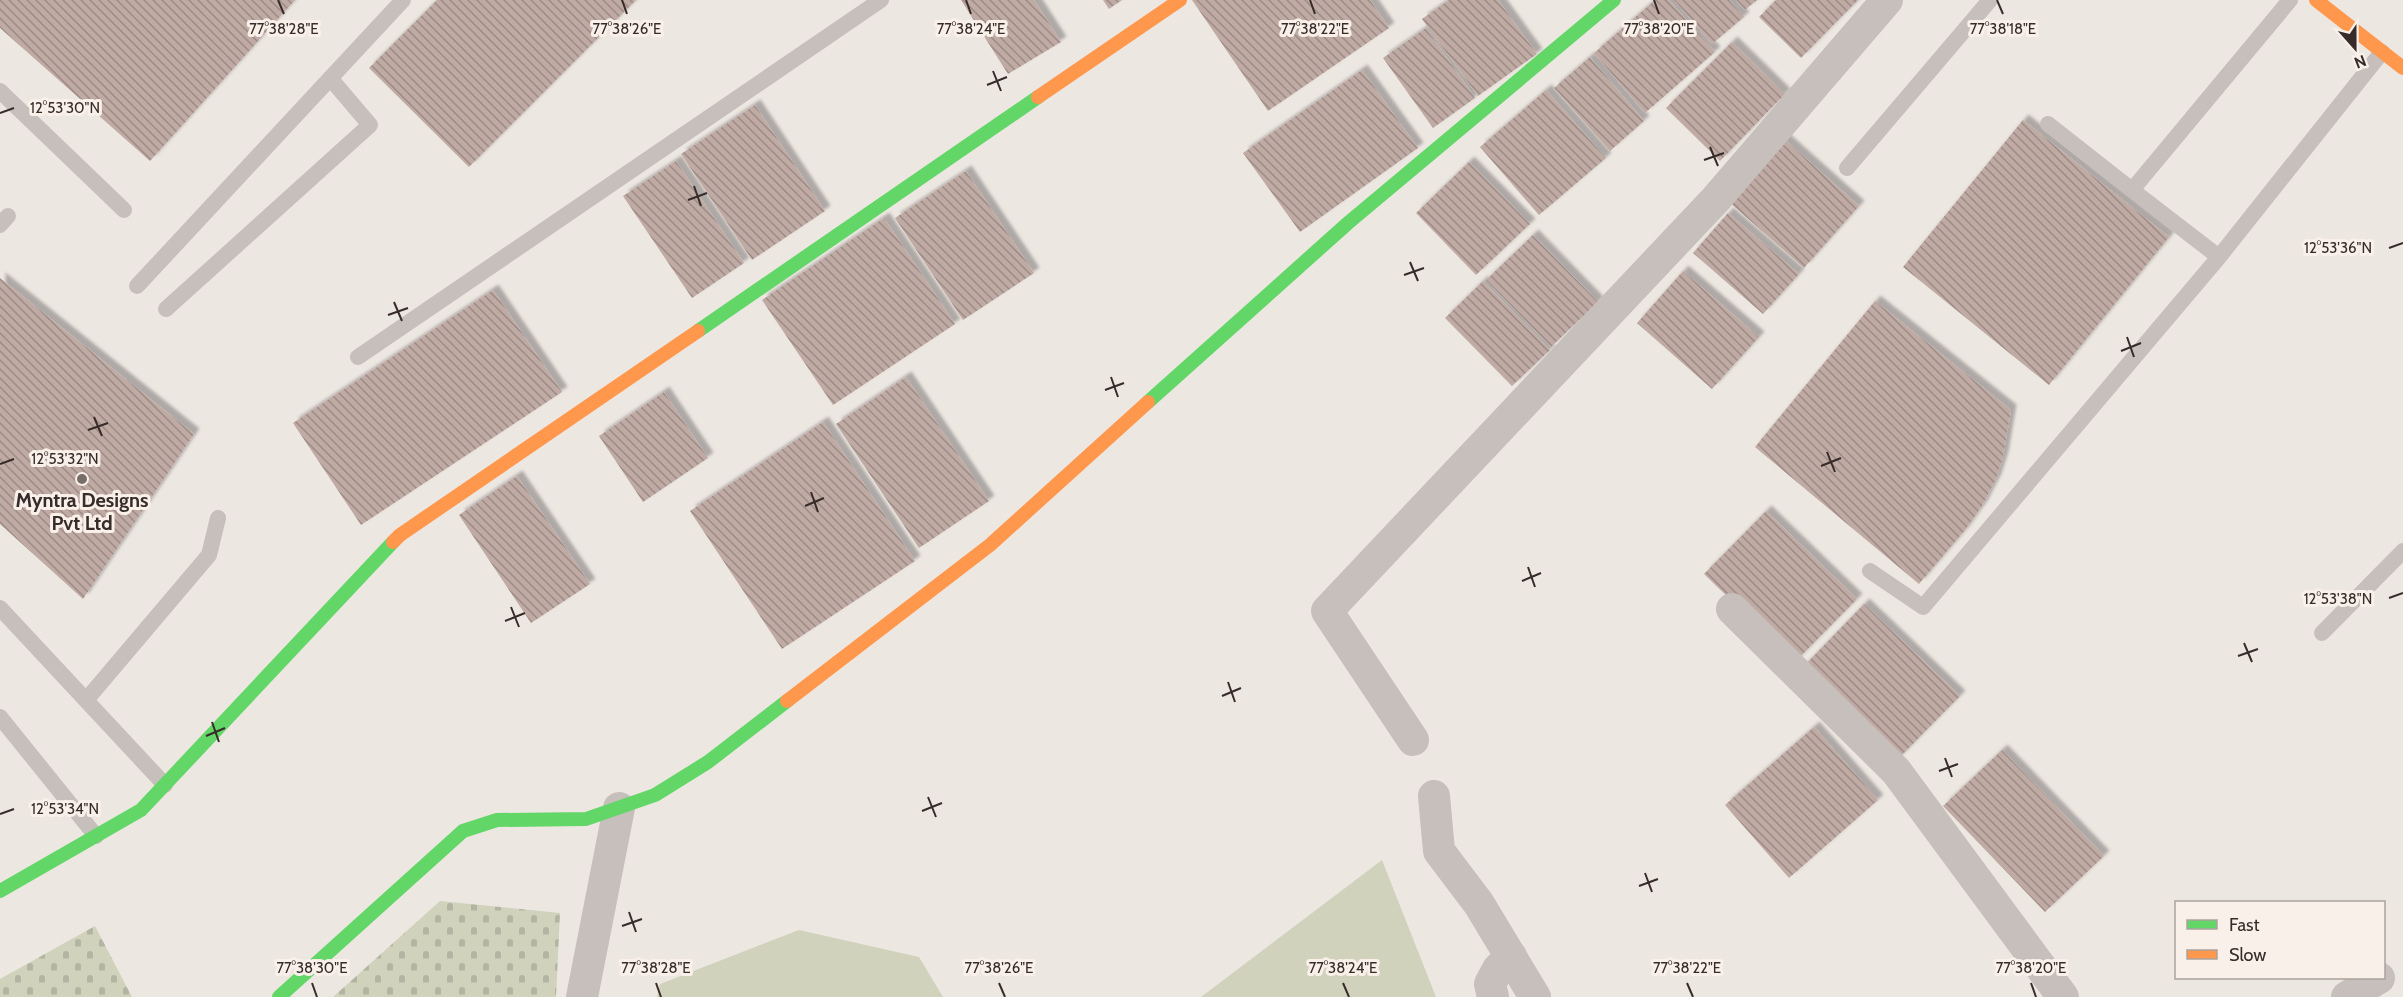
<svg xmlns="http://www.w3.org/2000/svg" width="2403" height="997" viewBox="0 0 2403 997" font-family="Cabin,sans-serif">
  <style>
    .grass { fill: #d0d2bc }
    .cemetery { fill: url(#cemetery-stones) }
    .building { fill: url(#building-back-hatch); filter: url(#shadow) }
    .lines { fill: none; stroke-linecap: round; stroke-linejoin: round }
    .lane { stroke: #c6bfbb; stroke-width: 16 }
    .street { stroke: #c6bfbb; stroke-width: 32 }
    .fast { stroke: #63d668; stroke-width: 14 }
    .slow { stroke: #ff974d; stroke-width: 14 }
    .ticks { fill: none; stroke: #372c29; stroke-width: 2 }
    .poi-dot { fill: #776d6a; stroke: #f9f0e9; stroke-width: 2 }
    .labels { text-anchor: middle; dominant-baseline: central; stroke-width: 6; stroke-linejoin: round; paint-order: stroke }
    .poi-label { font-size: 20px; font-weight: bold; fill: #372c29; stroke: #f9f0e9 }
    .ticks-label { font-size: 15px; text-anchor: middle; fill: #372c29; stroke: #f9f0e9; stroke-width: 6; stroke-linejoin: round; paint-order: stroke }
  </style>
  <defs>
    <pattern id="cemetery-stones" width="16" height="16" patternUnits="userSpaceOnUse" patternTransform="scale(1.5)"><rect width="16" height="16" fill="#d0d2bc"/><path d="M2 7V4a2 2 0 0 1 4 0v3zM10 15v-3a2 2 0 0 1 4 0v3z" fill="#b3b4a2"/></pattern>
    <pattern id="building-back-hatch" width="6" height="6" patternUnits="userSpaceOnUse" patternTransform="scale(1.5)"><rect width="6" height="6" fill="#c0aaa4"/><path d="M-1 5l2 2M0 0l6 6M5-1l2 2" fill="none" stroke="#9d8b86"/></pattern>
    <filter id="shadow"><feDropShadow dx="5.5" dy="-5.5" stdDeviation="1.5" flood-color="#0004"/></filter>
  </defs>
  <rect width="100%" height="100%" fill="#ede7e2"/>
  <!-- grass -->
  <path class="grass" d="M1382,860L1436,997H1201Z
    M799,930L919,957L943,997H657L660,984Z"/>
  <!-- cemetery -->
  <path class="cemetery" d="M440,901L560,913L556,997H333Z
    M95,926L132,997H0V979Z"/>
  <!-- building -->
  <path class="building" d="M0,0H295L150,161L0,28Z
    M437,0H636L469,167L369,68Z
    M961,0H1034L1061,42L1008,74Z
    M1103,0H1122L1109,9Z
    M1192,0H1370L1389,28L1268,111Z
    M1449,0H1498L1537,54L1478,96L1422,19Z
    M1655,0H1669L1715,52L1645,113L1594,53Z
    M1674,0H1729L1744,17L1712,44Z
    M1736,0H1757L1745,10Z
    M1776,0H1858L1801,58L1759,17Z
    M1426,28L1475,98L1433,128L1383,58Z
    M1732,42L1785,94L1720,161L1666,108Z
    M1590,57L1644,121L1610,151L1554,88Z
    M1362,70L1418,148L1300,232L1243,153Z
    M1546,90L1606,158L1539,215L1480,147Z
    M755,105L825,211L752,260L681,154Z
    M2023,120L2169,237L2049,385L1903,267Z
    M1784,139L1859,206L1804,268L1729,202Z
    M676,161L744,263L692,298L623,196Z
    M1469,162L1530,224L1476,275L1416,213Z
    M966,171L1034,273L963,320L895,218Z
    M1728,213L1799,274L1763,314L1693,253Z
    M884,218L955,324L833,405L762,300Z
    M1533,235L1598,302L1551,347L1486,280Z
    M1683,271L1759,337L1712,389L1637,323Z
    M0,278L194,434L83,599L0,524Z
    M1483,281L1550,350L1512,386L1445,318Z
    M493,290L562,392L361,525L293,423Z
    M1875,301L2011,410L2003,457L1996,479L1982,506L1965,530L1919,584L1755,447Z
    M906,377L989,501L919,548L836,424Z
    M664,392L708,458L643,502L599,436Z
    M823,422L915,561L782,649L690,511Z
    M517,476L590,584L531,623L459,515Z
    M1766,511L1857,599L1795,662L1704,574Z
    M1864,604L1960,696L1897,760L1802,668Z
    M1814,727L1878,800L1789,878L1725,805Z
    M2002,750L2104,856L2045,912L1943,806Z"/>
  <g class="lines">
    <!-- lane -->
    <path class="lane" d="M0,91L124,210
      M2048,124L2132,190
      M1847,168L1990,0
      M0,225L8,216
      M2219,257L2132,190L2290,0
      M137,286L403,0
      M166,309L370,125L330,78
      M358,357L881,0
      M1870,571L1923,607L2219,257L2382,52
      M0,608L165,785
      M2322,633L2403,551
      M87,699L209,555L218,518
      M0,717L96,836"/>
    <!-- street -->
    <path class="street" d="M1732,609L1896,771L2063,997
      M1413,740L1327,611L1716,199L1887,0
      M1434,796L1439,851L1479,904L1535,997
      M582,997L619,808
      M1493,997L1490,984L1498,969L1511,956
      M2347,997L2379,978"/>
    <!-- fast -->
    <path class="fast" d="M698,331L1038,97
      M1148,402L1348,223L1614,0
      M0,891L141,810L393,542
      M279,997L463,831L497,820L586,819L655,795L708,762L787,701"/>
    <!-- slow -->
    <path class="slow" d="M2316,0L2403,68
      M1038,97L1180,0
      M393,542L400,535L698,331
      M787,701L990,545L1148,402"/>
  </g>
  <!-- ticks -->
  <path class="ticks" d="M278,0L284,14M622,0L627,14M966,0L971,14M1310,0L1315,14M1654,0L1659,14M1997,0L2003,14M993,71L1001,91M987,85L1007,77M0,113L14,108M1710,147L1718,166M1704,160L1724,153M694,186L701,206M688,200L707,193M2389,248L2403,243M1410,262L1418,281M1404,275L1424,268M394,302L402,321M388,315L408,308M2127,337L2134,357M2121,351L2141,343M1111,377L1118,397M1105,390L1124,383M94,417L102,436M88,430L108,423M1827,452L1835,472M0,464L14,459M1821,466L1841,458M811,492L818,512M805,506L824,498M1528,567L1535,587M1522,581L1541,573M2389,598L2403,593M511,607L519,627M505,621L525,613M2244,643L2252,662M2238,656L2258,649M1228,682L1235,702M1222,696L1241,688M212,722L219,742M206,736L225,728M1945,758L1952,777M1939,771L1958,764M928,797L936,817M922,811L942,803M0,814L14,809M1645,873L1652,892M1639,886L1658,879M629,912L636,932M622,926L642,919M312,983L317,997M656,983L661,997M999,983L1005,997M1343,983L1349,997M1687,983L1693,997M2031,983L2036,997"/>
  <!-- markers -->
  <circle class="poi-dot" cx="82" cy="479" r="6"/>
  <g class="labels">
    <!-- poi labels -->
    <g class="poi-label">
      <text x="82" y="500">Myntra Designs<tspan x="82" dy="23">Pvt Ltd</tspan></text>
    </g>
  </g>
  <g class="ticks-label">
    <text x="284" y="34">77°38'28"E</text>
    <text x="627" y="34">77°38'26"E</text>
    <text x="971" y="34">77°38'24"E</text>
    <text x="1315" y="34">77°38'22"E</text>
    <text x="2003" y="34">77°38'18"E</text>
    <text x="1659" y="34">77°38'20"E</text>
    <text x="65" y="113">12°53'30"N</text>
    <text x="2338" y="253">12°53'36"N</text>
    <text x="65" y="464">12°53'32"N</text>
    <text x="2338" y="604">12°53'38"N</text>
    <text x="65" y="814">12°53'34"N</text>
    <text x="312" y="973">77°38'30"E</text>
    <text x="656" y="973">77°38'28"E</text>
    <text x="999" y="973">77°38'26"E</text>
    <text x="1343" y="973">77°38'24"E</text>
    <text x="1687" y="973">77°38'22"E</text>
    <text x="2031" y="973">77°38'20"E</text>
  </g>
  <!-- legend -->
  <rect x="2175" y="901" width="210" height="78" fill="#f9f0e9" stroke="#aba29c" stroke-width="1.5"/>
  <rect x="2187" y="920" width="30" height="9" fill="#63d668" stroke="#aba29c" stroke-width="1.5"/>
  <text x="2229" y="931" font-size="18" fill="#372c29">Fast</text>
  <rect x="2187" y="950" width="30" height="9" fill="#ff974d" stroke="#aba29c" stroke-width="1.5"/>
  <text x="2229" y="961" font-size="18" fill="#372c29">Slow</text>
  <!-- north arrow -->
  <g transform="translate(2355 48) rotate(159)" stroke="#f9f0e9" stroke-width="4.5" paint-order="stroke">
  <path d="M0-4.5L10 22L0 15L-10 22Z" fill="#372c29"/>
  <text y="-9" font-size="16" font-weight="bold" text-anchor="middle" fill="#372c29">N</text>
  </g>
</svg>
